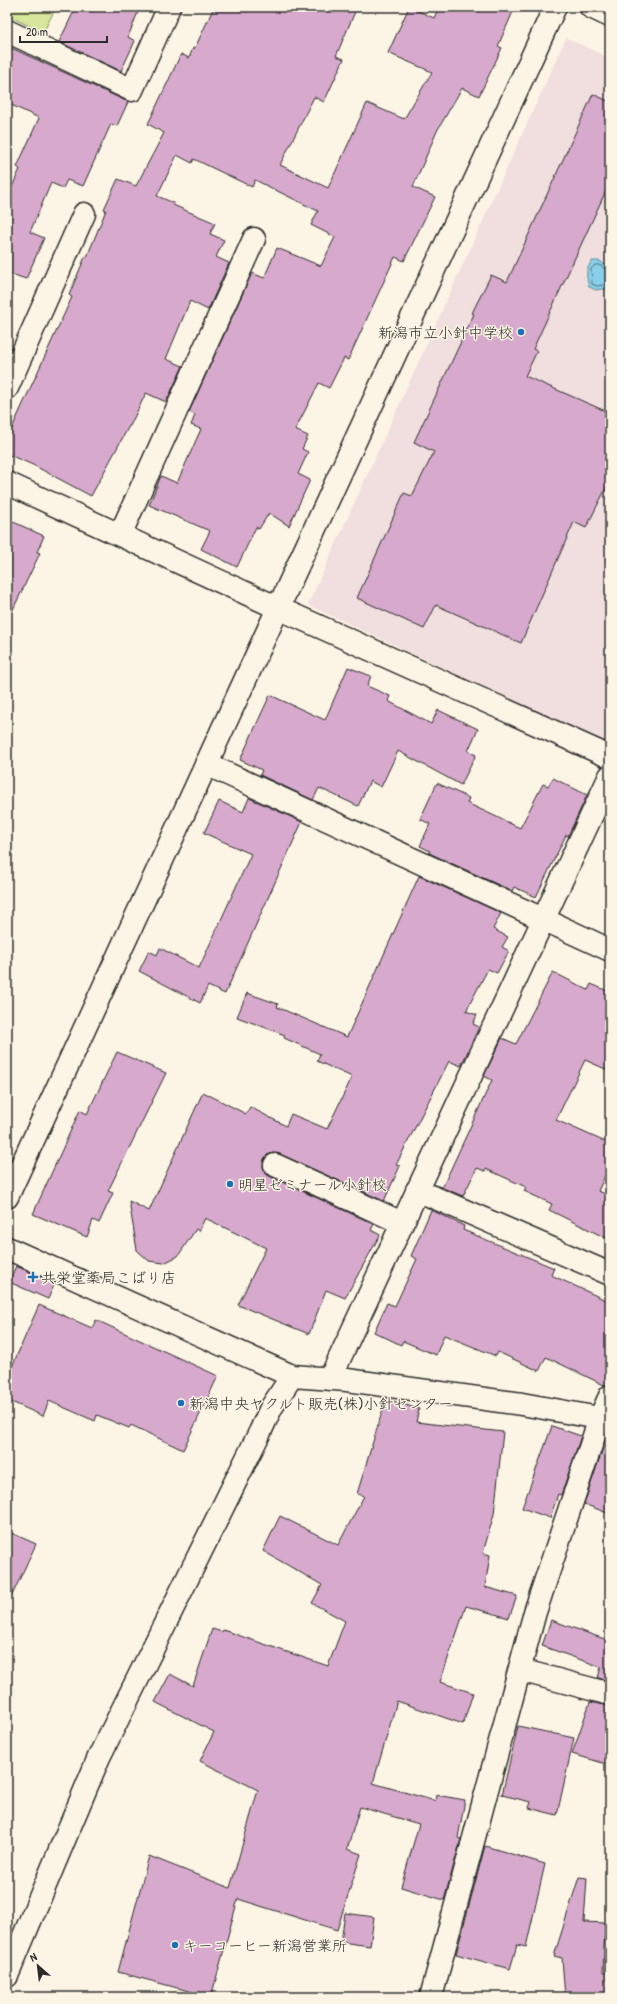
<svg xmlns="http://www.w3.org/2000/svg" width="617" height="2004" viewBox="0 0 617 2004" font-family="'Patrick Hand','Klee One',sans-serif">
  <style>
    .built { fill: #f1dede }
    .green { fill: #d6e79b; stroke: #808963 }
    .water { fill: #88cfe9; stroke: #638d9d }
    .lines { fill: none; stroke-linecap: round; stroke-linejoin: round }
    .shore { stroke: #506d77; stroke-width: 1 }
    .building { fill: #d7aacd; stroke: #2b2b2b }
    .minor-casing { stroke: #2b2b2b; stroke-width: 25 }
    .minor { stroke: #fcf5e5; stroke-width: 22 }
    .poi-dot { fill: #1f6fb2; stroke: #fcf5e5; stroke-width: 1.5 }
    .labels { text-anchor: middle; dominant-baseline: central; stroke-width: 3; stroke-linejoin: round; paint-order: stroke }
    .poi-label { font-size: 15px; fill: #2b2b2b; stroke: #fcf5e5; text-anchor: start }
  </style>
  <rect width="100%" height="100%" fill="#fcf5e5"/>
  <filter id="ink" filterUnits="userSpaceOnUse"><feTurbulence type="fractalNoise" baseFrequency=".025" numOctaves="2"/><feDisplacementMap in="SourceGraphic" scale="8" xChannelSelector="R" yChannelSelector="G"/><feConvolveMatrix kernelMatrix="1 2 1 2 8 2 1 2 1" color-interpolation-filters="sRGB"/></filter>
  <g filter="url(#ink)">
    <!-- built -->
    <path class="built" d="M566,38L610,58V745L308,605Z"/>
    <!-- green -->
    <path class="green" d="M7,7H56L43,33L7,15Z"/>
    <!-- water -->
    <path class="water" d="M592,261H600L610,269V288L596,290L589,287C586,276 585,270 592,261Z"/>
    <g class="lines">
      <!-- shore -->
      <path class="shore" d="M610,272L599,265H595L591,269L592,284L597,286L610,284"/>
    </g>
    <!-- building -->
    <path class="building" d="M76,7H140L128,37L135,41L121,71L59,42Z
      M214,7H357L336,56L344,59L324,102L314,97L280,165L328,188L367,103L404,119L432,72L388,53L409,7L434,18L439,7H515L498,46L502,48L479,96L462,88L437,131L413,187L435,197L404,261L395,257L348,360L344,358L329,388L319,383L295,430L308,436L302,449L308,452L298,474L310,480L289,526L269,513L259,529L256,527L237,567L201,549L210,531L149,505L161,476L177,483L201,429L191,425L195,415L189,412L252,273L264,278L277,248L321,266L335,237L311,225L318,211L255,180L252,187L194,159L192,163L177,155L157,196L174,203L173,205L215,223L210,234L224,240L216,257L229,263L208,310L190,301L166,359L183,366L166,402L146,393L130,426H129L91,496L33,465L7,454V439L72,297L69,295L85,257H87L106,210L104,209L118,179L136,186L164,133L148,124L181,54L189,58L193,48H195Z
      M7,46L128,102L117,126L111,124L83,186L67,180L63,188L51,183L30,232L44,238L26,279L11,274L7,283V198L20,169L17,167L39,118L7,103Z
      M593,94L610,102V182L533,349L537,351L525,376L610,413V480L586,528L574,522L521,643L436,605L424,629L357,598L404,493L412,496L434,452L414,442L474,314L472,313L491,275L507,282Z
      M7,519L44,536L37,552L40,553L7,622Z
      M348,667L371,676L367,686L390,696L388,701L431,724L438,710L478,729L468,751L476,755L461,785L398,751L381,787L370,781L358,806L319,788L313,800L260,775L262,770L240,760L270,695L325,720Z
      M553,778L587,795L568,836L566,835L536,897L514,887L512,891L429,853L430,851L420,846L430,824L420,819L437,783L469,798L467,803L520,828L543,784L548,786Z
      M249,798L302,822L225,994L208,986L200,1003L139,971L149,951L157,955L160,948L199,968L251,854L204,833L219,801L243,812Z
      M419,876L501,913L493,929L508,937L502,947L509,951L497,973L488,969L466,1011L477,1015L473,1024L479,1027L461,1066L449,1061L396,1165L400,1166L384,1201L280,1154L273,1153L267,1155L264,1159L263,1167L265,1173L269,1176L374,1224L371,1230L380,1235L345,1298L326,1290L309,1334L238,1305L266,1248L205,1218L199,1231L196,1229L178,1256L164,1263L149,1261L137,1250L129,1201L149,1211L203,1092L246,1114L250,1107L286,1126L291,1114L327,1129L352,1077L317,1061L320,1054L284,1038L285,1035L237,1017L247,993L278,1004L277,1007L347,1037Z
      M553,972L588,990L591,984L610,992V1071L585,1060L556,1120L610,1144V1165L598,1191L610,1196V1240L549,1210L552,1204L524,1191L526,1187L486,1169L485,1171L477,1168L463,1196L440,1187L443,1186L492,1080L484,1076L502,1038L516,1044Z
      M117,1052L166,1073L108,1191L113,1193L99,1223L93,1220L87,1237L33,1214L80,1110L87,1114Z
      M431,1210L464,1226L463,1230L554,1268L551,1275L610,1302V1384L604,1385L546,1357L539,1371L498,1352L496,1356L444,1335L436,1355L403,1341L401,1345L374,1332L387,1303L395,1306L417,1259L411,1256Z
      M16,1266L55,1283L48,1299L9,1282Z
      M39,1305L92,1328L96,1320L218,1376L183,1450L131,1425L129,1428L97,1415L95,1421L49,1401L43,1416L7,1400V1378Z
      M386,1399L419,1409L416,1422L503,1432L494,1514L483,1553L490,1555L485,1587L517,1596L509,1618L466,1606L440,1682L473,1693L463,1724L397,1701L373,1783L435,1801L436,1795L465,1800L458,1838L461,1839L444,1900L401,1887L419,1824L360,1807L347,1849L361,1854L337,1930L238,1899L211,1997L118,1972L149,1856L230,1888L258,1790L200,1761L214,1732L155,1702L170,1674L193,1686L212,1629L222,1632L223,1630L328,1666L345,1621L312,1603L322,1585L263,1551L280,1516L338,1545L364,1496L357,1494Z
      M552,1426L581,1436L561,1495L558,1494L550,1518L522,1508Z
      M604,1445L610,1447V1514L584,1504Z
      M7,1531L36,1544L7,1606Z
      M551,1620L610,1641V1681L598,1678L601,1667L542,1646Z
      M590,1702L610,1706V1765L572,1754Z
      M518,1726L574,1738L557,1815L529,1808L531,1802L502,1795Z
      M485,1846L545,1864L526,1947L517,1945L510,1969L456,1954Z
      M579,1877L587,1878L584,1922L605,1923L603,1973L610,1972V1997H565L562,1958L554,1956Z
      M345,1913L374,1917L370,1946L341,1942Z"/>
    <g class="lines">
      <!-- minor casing -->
      <g class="minor-casing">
        <path id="minor" d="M591,7L610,16
          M7,31L132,90L169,7
          M7,388L84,214
          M7,483L278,608L610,757
          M120,535L254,239
          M206,764L610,950
          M275,1165L402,1223
          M417,1190L610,1274
          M7,1197L555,7
          M7,1248L292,1376L347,1380L522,1404L610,1420
          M330,1379L610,776
          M520,1670L610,1694
          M7,1976L99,1757L260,1432L271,1408L292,1376
          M431,1997L535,1612L600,1418L610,1396"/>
      </g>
      <!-- minor -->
      <use href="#minor" class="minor"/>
    </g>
  </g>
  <!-- markers -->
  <g class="poi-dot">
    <circle cx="521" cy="332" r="4"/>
    <circle cx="230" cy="1184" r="4"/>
    <path d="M31 1271h4v4h4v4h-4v4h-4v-4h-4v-4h4z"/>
    <circle cx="181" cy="1403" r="4"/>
    <circle cx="175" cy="1945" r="4"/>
  </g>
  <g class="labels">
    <!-- poi labels -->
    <g class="poi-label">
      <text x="513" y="332" text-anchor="end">新潟市立小針中学校</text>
      <text x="238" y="1184">明星ゼミナール小針校</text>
      <text x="41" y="1277">共栄堂薬局こばり店</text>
      <text x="189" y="1403">新潟中央ヤクルト販売(株)小針センター</text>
      <text x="183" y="1945">キーコーヒー新潟営業所</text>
    </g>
  </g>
  <!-- margin -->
  <rect width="617" height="2004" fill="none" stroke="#fcf5e5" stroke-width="24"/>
  <rect x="12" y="12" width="593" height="1980" fill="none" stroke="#2b2b2b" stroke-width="1.5" filter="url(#ink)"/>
  <!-- north arrow -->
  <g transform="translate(38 1966) rotate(332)" stroke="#fcf5e5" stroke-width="3" paint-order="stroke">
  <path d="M0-3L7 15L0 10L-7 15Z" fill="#2b2b2b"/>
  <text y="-6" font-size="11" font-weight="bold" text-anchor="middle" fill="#2b2b2b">N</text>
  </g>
  <!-- scale -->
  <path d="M20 36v6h87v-6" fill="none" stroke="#2b2b2b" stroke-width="2"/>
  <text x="26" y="36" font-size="12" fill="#2b2b2b" stroke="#fcf5e5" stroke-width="3" paint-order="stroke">20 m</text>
</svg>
